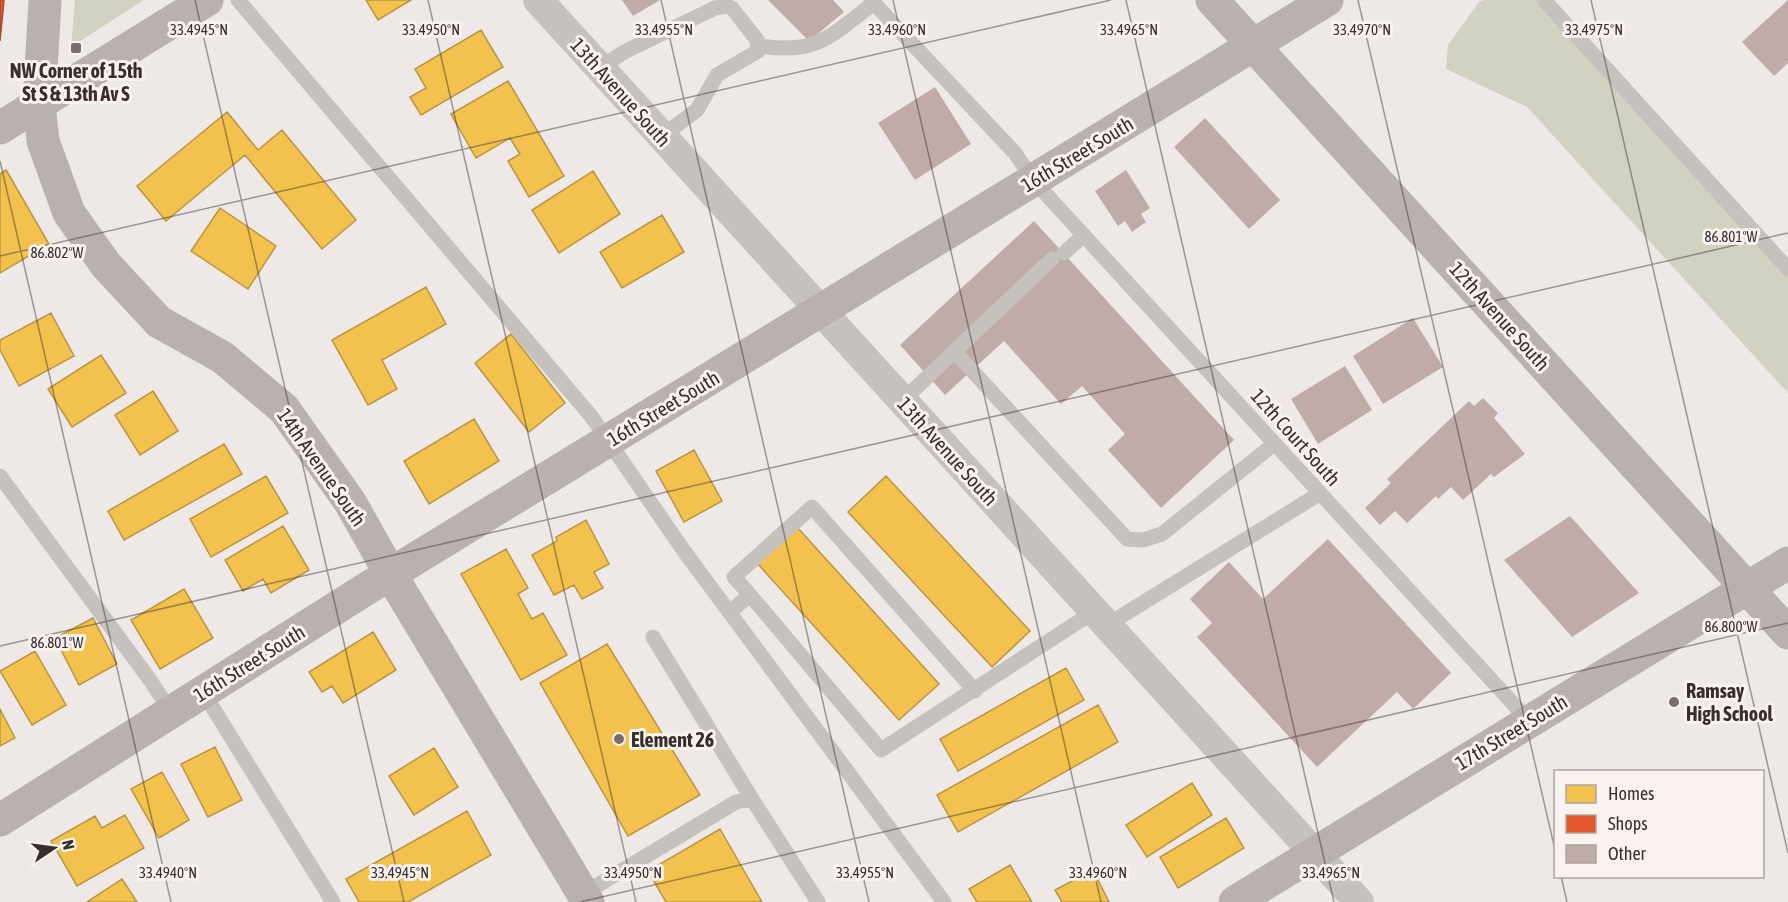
<svg xmlns="http://www.w3.org/2000/svg" width="1788" height="902" viewBox="0 0 1788 902" font-family="'Asap Condensed',sans-serif">
  <style>
    .green { fill: #d1d2c1 }
    .homes { fill: #f2c14e; stroke: #ba9544; stroke-width: 1.5 }
    .shops { fill: #e4572e; stroke: #b04b2d; stroke-width: 1.5 }
    .building { fill: #bfaca9 }
    .lines { fill: none; stroke-linecap: round; stroke-linejoin: round }
    .lane { stroke: #c7c1be; stroke-width: 15 }
    .street { stroke: #c7c1be; stroke-width: 30 }
    .secondary { stroke: #b8b1ae; stroke-width: 33 }
    .ticks { fill: none; stroke: #382e2c; stroke-width: 1.5; stroke-opacity: 0.45 }
    .poi-dot { fill: #786f6d; stroke: #f9f2ee; stroke-width: 2 }
    .labels { text-anchor: middle; dominant-baseline: central; stroke-width: 6; stroke-linejoin: round; paint-order: stroke }
    .poi-label { font-size: 20px; font-weight: bold; fill: #382e2c; stroke: #f9f2ee; text-anchor: start }
    .street-label { font-size: 20px; fill: #382e2c; stroke: #f9f2ee }
    .ticks-label { font-size: 15px; text-anchor: middle; fill: #382e2c; stroke: #f9f2ee; stroke-width: 6; stroke-linejoin: round; paint-order: stroke }
  </style>
  <rect width="100%" height="100%" fill="#eee9e6"/>
  <!-- green -->
  <path class="green" d="M75,0H144L71,47Z
    M1484,0H1544L1788,269V393L1527,107L1446,69L1448,45L1479,2Z"/>
  <!-- homes -->
  <path class="homes" d="M366,0H411L378,20Z
    M481,30L503,67L421,115L410,97L426,88L415,69Z
    M508,81L564,176L529,197L508,161L520,154L510,138L476,158L451,114Z
    M227,112L258,150L282,130L356,220L322,249L245,155L166,221L137,186Z
    M6,170L49,244L0,273V174Z
    M593,171L620,214L559,253L532,210Z
    M220,208L276,246L248,289L191,251Z
    M662,215L684,252L622,288L600,252Z
    M426,287L446,324L382,360L397,389L368,405L332,340Z
    M51,313L74,356L19,386L0,350V340Z
    M511,334L565,403L529,432L475,363Z
    M101,355L126,393L72,427L48,389Z
    M153,391L178,431L140,455L115,415Z
    M474,419L499,461L429,504L404,461Z
    M224,444L242,474L124,540L108,511Z
    M694,450L722,501L684,522L656,471Z
    M266,476L288,513L211,557L190,519Z
    M886,476L1030,631L992,667L848,512Z
    M586,520L609,564L594,572L603,588L582,599L574,585L554,595L532,555L557,541L556,537Z
    M283,526L309,570L271,593L263,579L243,591L225,560Z
    M797,527L939,684L899,720L757,563Z
    M506,549L528,588L518,594L532,619L543,613L567,655L521,680L461,574Z
    M184,589L213,638L160,669L131,620Z
    M93,618L117,664L79,685L55,638Z
    M373,632L396,670L343,703L332,686L322,692L309,672Z
    M607,644L700,795L628,836L540,683Z
    M35,651L66,705L32,725L0,671Z
    M1066,668L1084,700L958,771L940,739Z
    M1098,705L1118,742L958,832L937,795Z
    M0,709L15,738L0,746Z
    M215,747L242,800L208,817L181,764Z
    M434,748L458,787L414,815L389,776Z
    M162,772L189,820L159,838L131,789Z
    M1192,783L1212,815L1147,857L1126,825Z
    M467,811L491,855L408,902H359L346,879Z
    M125,815L144,848L77,886L51,841L95,816L102,828Z
    M1226,818L1244,848L1178,888L1160,857Z
    M720,829L762,902H666L648,871Z
    M1010,865L1032,902H977L969,889Z
    M1093,870L1109,902H1062L1055,890Z
    M122,879L137,902H87Z"/>
  <!-- shops -->
  <path class="shops" d="M0,0H4L0,41Z"/>
  <!-- building -->
  <path class="building" d="M622,0H660L633,16Z
    M768,0H833L844,12L809,41Z
    M1788,0V63L1774,76L1742,42Z
    M935,87L971,144L915,180L878,123Z
    M1205,118L1280,200L1249,229L1174,147Z
    M1126,170L1150,208L1141,214L1146,222L1132,232L1125,221L1118,226L1095,191Z
    M1034,221L1234,440L1161,508L1108,450L1125,434L1082,386L1061,404L1004,341L945,395L900,345Z
    M1413,318L1443,367L1383,404L1353,356Z
    M1345,366L1372,410L1318,444L1291,399Z
    M1483,398L1498,413L1494,418L1525,454L1494,477L1491,474L1463,500L1451,487L1438,499L1436,496L1407,523L1395,511L1380,525L1365,508L1391,483L1387,479L1469,401L1474,406Z
    M1570,516L1639,593L1572,637L1504,560Z
    M1328,539L1451,673L1413,709L1397,692L1317,767L1197,637L1212,623L1190,599L1229,562L1263,599Z"/>
  <g class="lines">
    <!-- lane -->
    <path class="lane" d="M238,0L591,416L684,551L944,902
      M871,0L1015,153L1033,180L1529,721
      M1544,0L1788,269
      M759,46C818,55 830,36 874,3
      M600,68L624,52L715,8L726,6L732,8L757,40L758,51L717,75L697,110L661,137
      M1064,253L1084,235
      M954,351L1127,539L1143,540L1162,534L1274,444
      M902,401L1052,259
      M0,476L150,680L171,712
      M750,595L734,577L812,507L975,691
      M730,612L750,595L881,750L1095,611
      M1107,625L1319,494
      M653,637L752,799
      M203,692L333,902
      M583,894L736,802L752,799L818,902"/>
    <!-- street -->
    <path class="street" d="M538,0L1359,902"/>
    <!-- secondary -->
    <path class="secondary" d="M45,0L39,105L43,141L69,213L106,265L159,322L222,357L284,409L350,502L391,575L588,902
      M1212,0L1788,633
      M0,128L207,0
      M0,820L366,589L1327,0
      M1235,902L1788,563"/>
  </g>
  <!-- ticks -->
  <path class="ticks" d="M195,0L404,902M428,0L636,902M661,0L869,902M893,0L1101,902M1126,0L1334,902M1358,0L1556,854M1591,0L1788,853M0,161L171,902M0,256L1111,0M0,646L1788,233M1561,876L1567,902M580,902L1788,623"/>
  <!-- markers -->
  <g class="poi-dot">
    <rect x="70" y="42" width="12" height="12" rx="3"/>
    <circle cx="1674" cy="702" r="6"/>
    <circle cx="619" cy="739" r="6"/>
  </g>
  <g class="labels">
    <!-- poi labels -->
    <g class="poi-label">
      <text x="76" y="70" text-anchor="middle">NW Corner of 15th<tspan x="76" dy="23">St S &amp; 13th Av S</tspan></text>
      <text x="1686" y="690">Ramsay<tspan x="1686" dy="23">High School</tspan></text>
      <text x="631" y="739">Element 26</text>
    </g>
    <!-- street labels -->
    <g class="street-label">
      <text transform="translate(621 92) rotate(48)">13th Avenue South</text>
      <text transform="translate(1077 154) rotate(-31)">16th Street South</text>
      <text transform="translate(1500 316) rotate(48)">12th Avenue South</text>
      <text transform="translate(663 408) rotate(-31)">16th Street South</text>
      <text transform="translate(1296 437) rotate(48)">12th Court South</text>
      <text transform="translate(948 451) rotate(48)">13th Avenue South</text>
      <text transform="translate(322 467) rotate(55)">14th Avenue South</text>
      <text transform="translate(249 663) rotate(-32)">16th Street South</text>
      <text transform="translate(1511 732) rotate(-31)">17th Street South</text>
    </g>
  </g>
  <g class="ticks-label">
    <text x="1594" y="35">33.4975°N</text>
    <text x="199" y="35">33.4945°N</text>
    <text x="431" y="35">33.4950°N</text>
    <text x="664" y="35">33.4955°N</text>
    <text x="897" y="35">33.4960°N</text>
    <text x="1129" y="35">33.4965°N</text>
    <text x="1362" y="35">33.4970°N</text>
    <text x="1731" y="242">86.801°W</text>
    <text x="57" y="258">86.802°W</text>
    <text x="1731" y="632">86.800°W</text>
    <text x="57" y="648">86.801°W</text>
    <text x="168" y="878">33.4940°N</text>
    <text x="400" y="878">33.4945°N</text>
    <text x="633" y="878">33.4950°N</text>
    <text x="865" y="878">33.4955°N</text>
    <text x="1098" y="878">33.4960°N</text>
    <text x="1331" y="878">33.4965°N</text>
  </g>
  <!-- legend -->
  <rect x="1554" y="770" width="210" height="108" fill="#f9f2ee" stroke="#aca4a0" stroke-width="1.5"/>
  <rect x="1566" y="785" width="30" height="18" fill="#f2c14e" stroke="#aca4a0" stroke-width="1.5"/>
  <text x="1608" y="800" font-size="18" fill="#382e2c">Homes</text>
  <rect x="1566" y="815" width="30" height="18" fill="#e4572e" stroke="#aca4a0" stroke-width="1.5"/>
  <text x="1608" y="830" font-size="18" fill="#382e2c">Shops</text>
  <rect x="1566" y="845" width="30" height="18" fill="#bfaca9" stroke="#aca4a0" stroke-width="1.5"/>
  <text x="1608" y="860" font-size="18" fill="#382e2c">Other</text>
  <!-- north arrow -->
  <g transform="translate(54 848) rotate(77)" stroke="#f9f2ee" stroke-width="4.5" paint-order="stroke">
  <path d="M0-4.5L10 22L0 15L-10 22Z" fill="#382e2c"/>
  <text y="-9" font-size="16" font-weight="bold" text-anchor="middle" fill="#382e2c">N</text>
  </g>
</svg>
